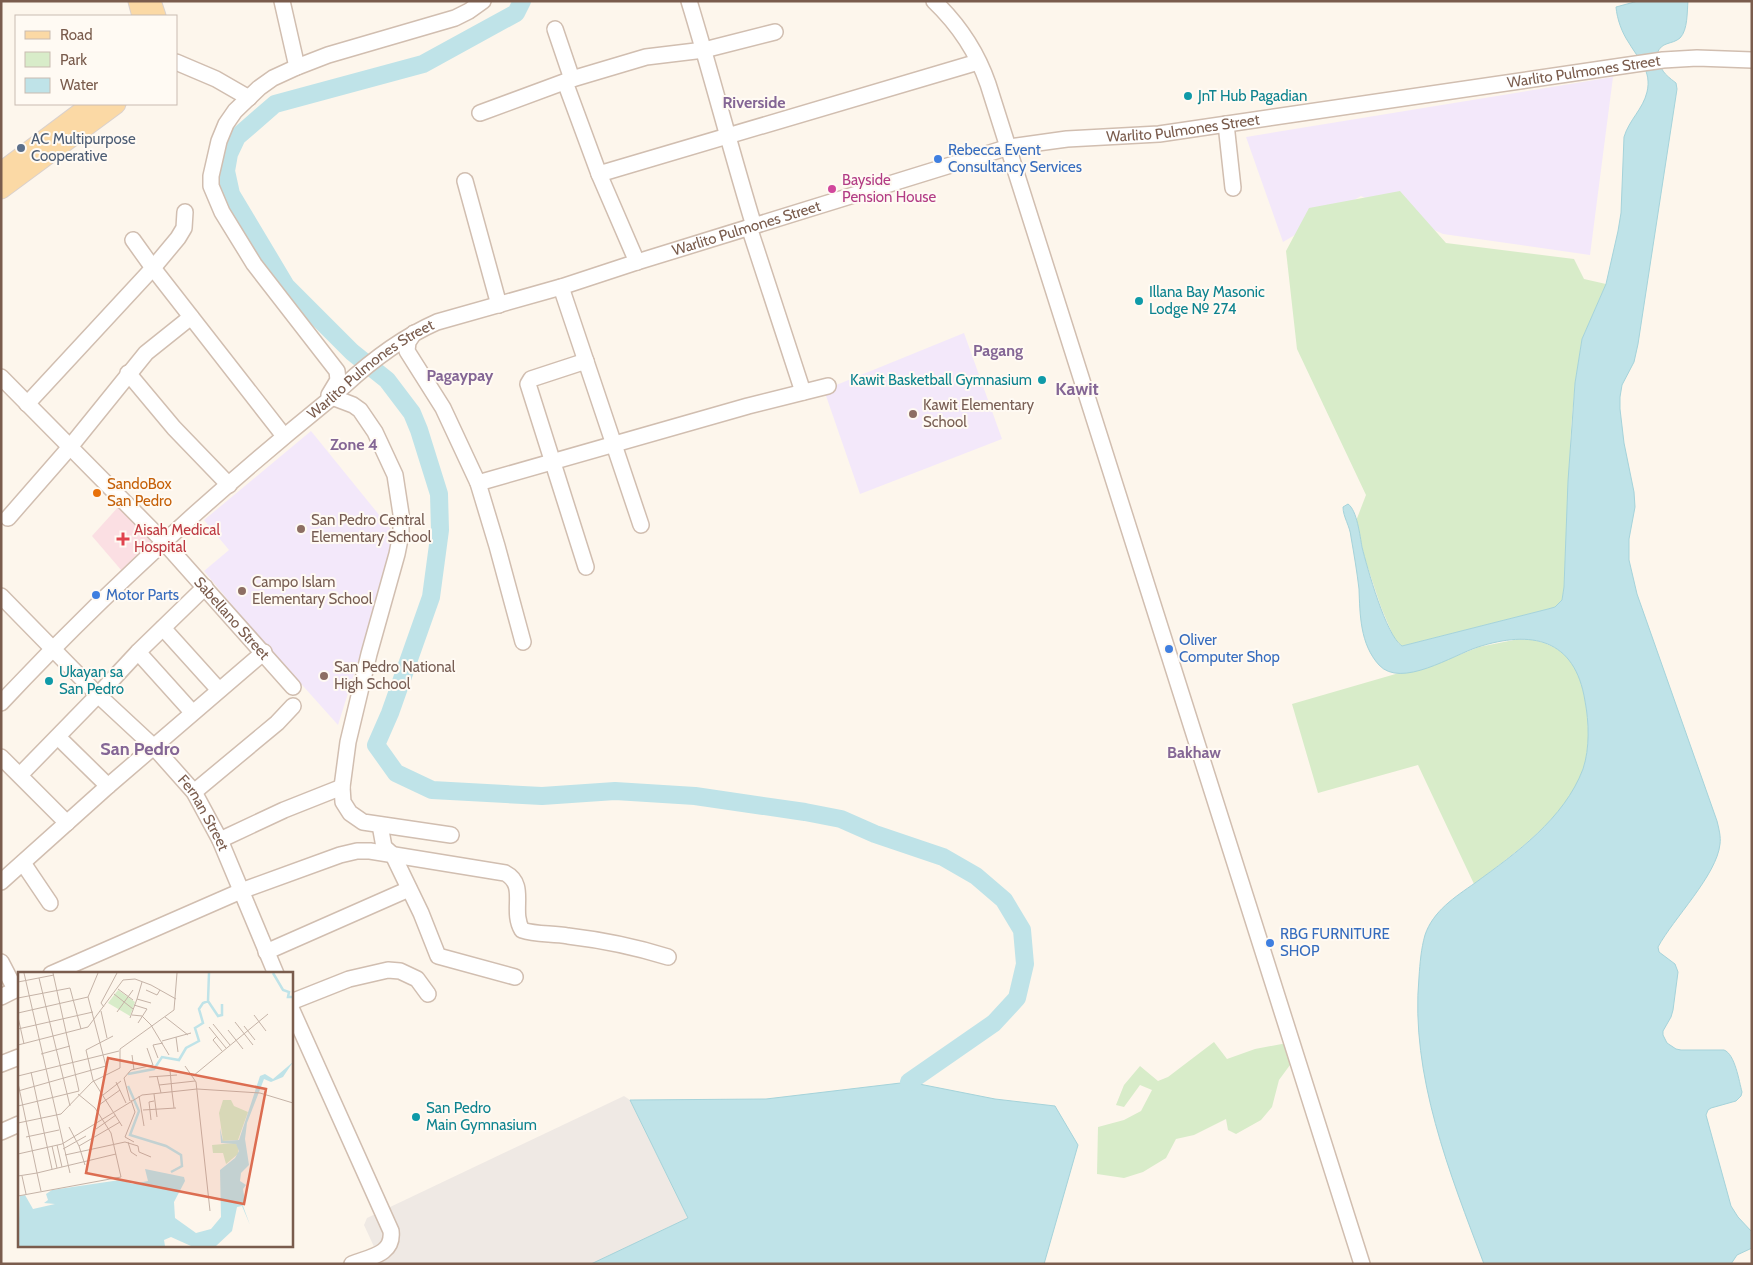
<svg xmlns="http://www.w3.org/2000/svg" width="1753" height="1265" viewBox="0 0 1753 1265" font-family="Cabin,sans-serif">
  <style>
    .industrial { fill: #efe9e4 }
    .education { fill: #f3e8fa }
    .medical { fill: #fbdfe3 }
    .green { fill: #d8ecc9 }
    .water { fill: #bfe3e8; stroke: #a5d3da }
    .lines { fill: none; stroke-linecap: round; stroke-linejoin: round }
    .river { stroke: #bfe3e8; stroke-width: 18 }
    .minor-casing { stroke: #d1beb0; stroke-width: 18 }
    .major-casing { stroke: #dad1cd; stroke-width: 21 }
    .minor { stroke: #fff; stroke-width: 15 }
    .major { stroke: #fbd9a5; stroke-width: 19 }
    .culture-dot { fill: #0f9aa8; stroke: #fffaf3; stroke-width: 2 }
    .service-dot { fill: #5c6f8a; stroke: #fffaf3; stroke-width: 2 }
    .shop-dot { fill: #3f7fe0; stroke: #fffaf3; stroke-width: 2 }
    .hotel-dot { fill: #d1479c; stroke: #fffaf3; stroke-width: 2 }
    .education-dot { fill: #8d6e63; stroke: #fffaf3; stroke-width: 2 }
    .food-dot { fill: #e8710a; stroke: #fffaf3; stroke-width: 2 }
    .health-dot { fill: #e0444e; stroke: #fffaf3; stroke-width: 2 }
    .labels { text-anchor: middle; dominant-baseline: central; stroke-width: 4; stroke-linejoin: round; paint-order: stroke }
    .street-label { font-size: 15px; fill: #7a5c4d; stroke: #fffaf3 }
    .culture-label { font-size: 15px; fill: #0d838f; stroke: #fffaf3; text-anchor: start }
    .service-label { font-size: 15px; fill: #4e5e75; stroke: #fffaf3; text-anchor: start }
    .shop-label { font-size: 15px; fill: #366cbe; stroke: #fffaf3; text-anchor: start }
    .hotel-label { font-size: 15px; fill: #b23c85; stroke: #fffaf3; text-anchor: start }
    .education-label { font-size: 15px; fill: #785e54; stroke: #fffaf3; text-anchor: start }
    .food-label { font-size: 15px; fill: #c56008; stroke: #fffaf3; text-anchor: start }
    .health-label { font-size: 15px; fill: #be3a42; stroke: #fffaf3; text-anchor: start }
    .neighbourhood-label { font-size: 16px; font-weight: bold; fill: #846695; stroke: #fffaf3 }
    .quarter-label { font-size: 18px; font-weight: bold; fill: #846695; stroke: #fffaf3 }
    .inset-river { fill: none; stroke: #bfe3e8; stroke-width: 2.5 }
    .inset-road { fill: none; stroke: #c5b3a7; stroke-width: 1 }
    .view { fill: #dc6d51; fill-opacity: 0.15; stroke: #dc6d51; stroke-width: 2.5 }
    .inset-edge { fill: none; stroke: #7a5c4d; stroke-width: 2.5 }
  </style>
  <rect width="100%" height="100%" fill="#fdf6ec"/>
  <!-- industrial -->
  <path class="industrial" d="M624,1096L630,1100L688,1218L591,1264H382L364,1225L367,1218Z"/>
  <!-- education -->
  <path class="education" d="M1613,77L1590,255L1443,234L1361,196L1283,242L1246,137Z
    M964,333L1002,439L860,494L824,390Z
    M311,431L397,537L338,725L251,628L204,571L229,550L204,520Z"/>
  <!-- medical -->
  <path class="medical" d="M120,505L154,541L122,571L92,536Z"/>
  <!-- green -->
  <path class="green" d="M1400,191L1446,243L1574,259L1584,279L1606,284L1582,339L1575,383L1571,429L1564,587L1562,600L1555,607L1548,609L1402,646L1394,638L1381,607L1365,559L1356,521L1366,495L1297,349L1286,251L1309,208Z
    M1529,639C1560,645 1576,659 1583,690C1588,714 1591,742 1584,766C1570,815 1513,854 1474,884L1418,765L1318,793L1292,704L1399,673L1424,669L1479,647L1514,640Z
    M1214,1042L1227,1059L1255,1049L1287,1043L1290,1065L1279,1080L1272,1107L1261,1120L1236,1134L1228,1130L1226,1119L1194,1135L1176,1139L1166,1158L1143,1172L1124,1178L1097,1174L1098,1127L1124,1120L1141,1111L1152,1090L1140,1085L1124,1107L1116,1105L1124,1085L1140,1066L1158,1081L1168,1077Z"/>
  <!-- water -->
  <path class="water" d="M1638,1H1688C1687,11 1688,30 1680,38C1672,45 1661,41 1657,54C1661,71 1663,73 1676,83L1677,89L1638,344L1634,362L1622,385L1620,397V409L1624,443L1634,492L1635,507L1629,539V560L1637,594L1717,821C1719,829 1721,837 1720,844C1717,875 1673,919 1658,947L1659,952L1675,964L1678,972L1673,1010L1671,1017L1663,1031V1035L1667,1043L1676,1049L1681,1050H1724C1735,1054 1739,1081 1742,1092L1741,1096L1736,1101L1711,1108L1708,1110L1706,1115L1731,1206L1738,1217L1752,1232V1248L1737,1255L1731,1264H1484C1450,1174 1410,1075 1419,977C1420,963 1421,949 1425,935C1433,911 1455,897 1475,883C1516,853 1564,819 1583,769C1590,748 1589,722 1585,701C1575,638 1531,630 1478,647C1453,655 1401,689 1379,665C1360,644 1360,615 1359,589C1357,572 1354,554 1351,537C1350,526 1343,517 1343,507L1348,504C1357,510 1360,536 1362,547C1367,567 1386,636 1402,646L1548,609L1555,607L1562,600L1564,587L1568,481L1575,383L1582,339L1606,284L1618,231L1621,213L1624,137C1629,120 1643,109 1647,92C1652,71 1639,60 1629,43C1622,33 1617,19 1616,7Z
    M909,1082L995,1099L1055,1106L1078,1145L1044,1264H591L688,1218L630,1100L766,1099Z"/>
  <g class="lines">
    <!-- river -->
    <path class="river" d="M522,1L516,13L423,64L275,104L237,137L229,154L226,171L231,194L286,286L352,352L387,380L412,413L419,430L439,494L440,530L431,597L390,713L376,745L396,773L432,790L542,796L615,791L695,796L805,812L841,819L875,834L943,857L976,876L1004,900L1022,930L1025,964L1017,998L994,1023L909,1082"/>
    <!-- minor casing -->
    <g class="minor-casing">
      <g id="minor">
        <path d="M282,1L297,67"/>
        <path d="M689,1C712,76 731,151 754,226"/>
        <path d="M934,1C958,24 977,52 988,84L1362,1264"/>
        <path d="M555,29L572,79"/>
        <path d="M176,62L216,79L249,98"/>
        <path d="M565,82L599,174L637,262"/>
        <path d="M480,113L572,79L646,57L704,50L775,32"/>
        <path d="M1226,124L1233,188"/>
        <path d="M599,174L978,62"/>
        <path d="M465,181L499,305"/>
        <path d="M749,227L803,392"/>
        <path d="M133,240L153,268L284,436"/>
        <path d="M561,287L641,525"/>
        <path d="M414,333L408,342L407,351L443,408L478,483L497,546L523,642"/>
        <path d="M586,361L531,379L528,384L586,567"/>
        <path d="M128,373L174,428L229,485"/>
        <path id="s1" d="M1,377L164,542L293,687"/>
        <path d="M329,395L338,380L337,371L254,264L222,212L211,186V176L219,141L226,124L235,111L259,88L273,78L297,67L328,55L455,18L469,11L483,1"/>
        <path d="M332,397L353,405L360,410L375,432L395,475L401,514V534L397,554L369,654L348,742L342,787L343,802L350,813L363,822L451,835"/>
        <path d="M27,404L153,268L178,238L184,228L185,212"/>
        <path d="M478,483L748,406L828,386"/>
        <path d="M8,518L70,447L146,353L191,317"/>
        <path id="s2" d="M1,596L98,695L154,747L194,792L220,840L276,974"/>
        <path d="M163,628L219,690"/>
        <path d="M138,652L192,712"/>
        <path id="s3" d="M1,703C103,594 214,493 330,399C335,395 339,390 344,386C371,361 403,337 437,322L561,287L637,262L1009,147L1067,139L1159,134L1663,60L1697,58L1752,60"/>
        <path d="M58,737L108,786"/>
        <path d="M1,757L67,823"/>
        <path d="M20,775L98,695L138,652L205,587"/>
        <path d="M194,792L277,723L293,706"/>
        <path d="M380,825L384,847L393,855L421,913L438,956L515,977"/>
        <path d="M220,840L284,810L342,787"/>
        <path d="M23,863L50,903"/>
        <path d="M1,882L108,786L264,652"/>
        <path d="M266,952L409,889"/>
        <path d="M1,962L15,989"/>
        <path d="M51,974L241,891L340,855L357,851H370L505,873C528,885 510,910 522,930C536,935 553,933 568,936C602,940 636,947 668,957"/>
        <path d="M1,997L19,988"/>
        <path d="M291,1002L349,979L388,970L400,971L417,979L428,994"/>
        <path d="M291,1008L391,1231C394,1255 369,1257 352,1264"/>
        <path d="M1,1064L19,1057"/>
        <path d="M1,1132L19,1124"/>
      </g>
    </g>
    <!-- major casing -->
    <g class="major-casing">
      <path id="major" d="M138,1L142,16
        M151,1L156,16
        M1,172L92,104
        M1,189L116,104"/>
    </g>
    <!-- minor -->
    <use href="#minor" class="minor"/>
    <!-- major -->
    <use href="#major" class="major"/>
  </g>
  <!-- markers -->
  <g class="culture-dot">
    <circle cx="1188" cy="96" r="5"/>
    <circle cx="1139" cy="301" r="5"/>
    <circle cx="1042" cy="380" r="5"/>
    <circle cx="49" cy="681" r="5"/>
    <circle cx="416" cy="1117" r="5"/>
  </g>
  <circle class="service-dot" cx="21" cy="148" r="5"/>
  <g class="shop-dot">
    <circle cx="938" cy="159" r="5"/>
    <circle cx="96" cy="595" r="5"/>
    <circle cx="1169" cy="649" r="5"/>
    <circle cx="1270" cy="943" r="5"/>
  </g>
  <circle class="hotel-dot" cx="832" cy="189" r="5"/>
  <g class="education-dot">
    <circle cx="913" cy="414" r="5"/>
    <circle cx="301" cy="529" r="5"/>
    <circle cx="242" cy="591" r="5"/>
    <circle cx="324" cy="676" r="5"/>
  </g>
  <circle class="food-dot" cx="97" cy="493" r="5"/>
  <path class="health-dot" d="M120.5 531.5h5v5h5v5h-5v5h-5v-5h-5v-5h5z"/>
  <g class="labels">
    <!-- street labels -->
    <g class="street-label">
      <text stroke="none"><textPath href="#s3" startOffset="1759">Warlito Pulmones Street</textPath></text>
      <text stroke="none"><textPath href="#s3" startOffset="1354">Warlito Pulmones Street</textPath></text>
      <text stroke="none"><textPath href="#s3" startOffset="904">Warlito Pulmones Street</textPath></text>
      <text stroke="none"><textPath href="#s3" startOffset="499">Warlito Pulmones Street</textPath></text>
      <text stroke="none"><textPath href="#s1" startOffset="334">Sabellano Street</textPath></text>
      <text stroke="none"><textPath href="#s2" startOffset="298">Fernan Street</textPath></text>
    </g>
    <!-- culture labels -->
    <g class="culture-label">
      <text x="1198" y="96">JnT Hub Pagadian</text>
      <text x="1149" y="292">Illana Bay Masonic<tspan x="1149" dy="17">Lodge № 274</tspan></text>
      <text x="1032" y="380" text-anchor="end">Kawit Basketball Gymnasium</text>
      <text x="59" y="672">Ukayan sa<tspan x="59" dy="17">San Pedro</tspan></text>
      <text x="426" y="1108">San Pedro<tspan x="426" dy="17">Main Gymnasium</tspan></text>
    </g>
    <!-- service labels -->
    <g class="service-label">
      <text x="31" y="139">AC Multipurpose<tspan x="31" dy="17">Cooperative</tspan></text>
    </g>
    <!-- shop labels -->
    <g class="shop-label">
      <text x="948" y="150">Rebecca Event<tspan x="948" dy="17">Consultancy Services</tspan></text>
      <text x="106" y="595">Motor Parts</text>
      <text x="1179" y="640">Oliver<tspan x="1179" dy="17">Computer Shop</tspan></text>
      <text x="1280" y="934">RBG FURNITURE<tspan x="1280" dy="17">SHOP</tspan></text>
    </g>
    <!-- hotel labels -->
    <g class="hotel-label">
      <text x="842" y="180">Bayside<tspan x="842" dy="17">Pension House</tspan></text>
    </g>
    <!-- education labels -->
    <g class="education-label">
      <text x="923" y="405">Kawit Elementary<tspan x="923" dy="17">School</tspan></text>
      <text x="311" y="520">San Pedro Central<tspan x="311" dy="17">Elementary School</tspan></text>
      <text x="252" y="582">Campo Islam<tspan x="252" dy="17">Elementary School</tspan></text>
      <text x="334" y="667">San Pedro National<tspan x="334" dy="17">High School</tspan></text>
    </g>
    <!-- food labels -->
    <g class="food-label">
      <text x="107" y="484">SandoBox<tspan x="107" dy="17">San Pedro</tspan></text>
    </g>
    <!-- health labels -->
    <g class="health-label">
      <text x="134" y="530">Aisah Medical<tspan x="134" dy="17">Hospital</tspan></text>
    </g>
    <!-- neighbourhood labels -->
    <g class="neighbourhood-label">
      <text x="754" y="102">Riverside</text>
      <text x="998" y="350">Pagang</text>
      <text x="460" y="375">Pagaypay</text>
      <text x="354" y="444">Zone 4</text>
      <text x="1194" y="752">Bakhaw</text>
    </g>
    <!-- quarter labels -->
    <g class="quarter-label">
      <text x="1077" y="389">Kawit</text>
      <text x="140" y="749">San Pedro</text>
    </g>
  </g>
  <!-- overview -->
  <g transform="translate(18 972)">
    <rect width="275" height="275" fill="#fdf6ec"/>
    <path d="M100,18L117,30L112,44L90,31ZM205,128H213L216,134L230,140L220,168L205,169L201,141ZM217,171L221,175L220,182L208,192L205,181H195L194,173Z" fill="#d8ecc9"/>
    <path d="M275,90L265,105L253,110L246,107L229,151L227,167L231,193L223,201L222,209L228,213L225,217L227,230L224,231L232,253L224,234L219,235L214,259L198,274H173L153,265L146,268L147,274H0L2,224L7,223L15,237L37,232L26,231L30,228L28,222L34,218L102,208L115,212L130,209L127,197L166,205L167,209L156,230L157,246L178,261L193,257L203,245L202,198L217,186L221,179L218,172L203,171L202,156L205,169L221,168L242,104L247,102L255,107Z" fill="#bfe3e8"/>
    <path class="inset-river" d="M255,1L265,18L271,20L270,25H275M190,29L191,1M110,102L136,97L144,85L161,88L168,76L181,69L177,56L185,51L181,37L185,31L190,29L200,44L204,43V32M110,114L121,139L112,163L148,174L163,183L164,194L153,200"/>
    <path class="inset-road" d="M6,1L52,201M35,1L61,119M21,6L52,134M105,8L117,7L133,13L158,27M0,10L36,3M100,17L115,28M128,18L139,23L142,18M96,22L115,37M0,26L52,16L63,57M119,27L124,10M116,33L129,37L120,51M86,35L83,31L99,1M83,39L89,66M99,40L115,18M0,41L70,25M114,43L124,44L133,53M236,43L248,59M0,45L6,72M147,45L170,63M112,46L119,27L133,31M217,50L235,73M195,52L212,73M133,53L151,83M226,54L237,68M191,55L208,76M0,57L75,40M210,58L225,77M95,64L68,78L75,108L104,154M199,64L195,68L204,79M158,65L160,80M144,69L173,61M0,73L70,55L105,8M23,82L52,74M114,83L116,98M140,86L135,73L145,71M167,94L178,110L192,239M152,98L154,120M13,100L34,197M0,104L101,79M139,104L143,121M175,104L250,42M131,105L159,103M98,110L108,131M0,111L19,201L0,204M141,113L177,109M0,119L88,94L70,25L80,1M154,120L156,136M136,122L139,145M85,123L103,109M121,124L126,154M113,128L117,140L107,165L116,170M112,129L106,106L113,98L135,93L129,76M81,133L102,118M0,134L61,119M125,138L158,136M133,148L131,130L136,129M0,151L43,142L74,110L102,96V77L156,38L159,1M51,155L61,174L67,193M78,157L98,143M8,165L41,158M110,170L113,180L119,184M39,173L44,195M34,174L39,196M61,174L102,150M45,177L68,164M0,182L44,172L124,123L179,117L242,121L275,131M47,183L107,170L120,174L121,180L133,185M4,204L8,222M23,219L19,201L98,182M0,224L103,205L93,161L77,136L60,122"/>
    <path class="view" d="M90,86L248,117L226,232L68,201Z"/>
    <rect width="275" height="275" class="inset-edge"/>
  </g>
  <!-- border -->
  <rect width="1753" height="1265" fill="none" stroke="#7a5c4d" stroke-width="5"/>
  <!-- legend -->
  <rect x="15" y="15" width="162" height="90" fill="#fffaf3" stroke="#cabbb1"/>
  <rect x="25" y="31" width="25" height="8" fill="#fbd9a5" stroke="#cabbb1"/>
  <text x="60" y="40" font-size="15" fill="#7a5c4d">Road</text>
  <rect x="25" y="52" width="25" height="15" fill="#d8ecc9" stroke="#cabbb1"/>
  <text x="60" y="65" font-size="15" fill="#7a5c4d">Park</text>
  <rect x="25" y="78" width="25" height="15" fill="#bfe3e8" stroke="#cabbb1"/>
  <text x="60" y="90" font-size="15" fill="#7a5c4d">Water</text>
</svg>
